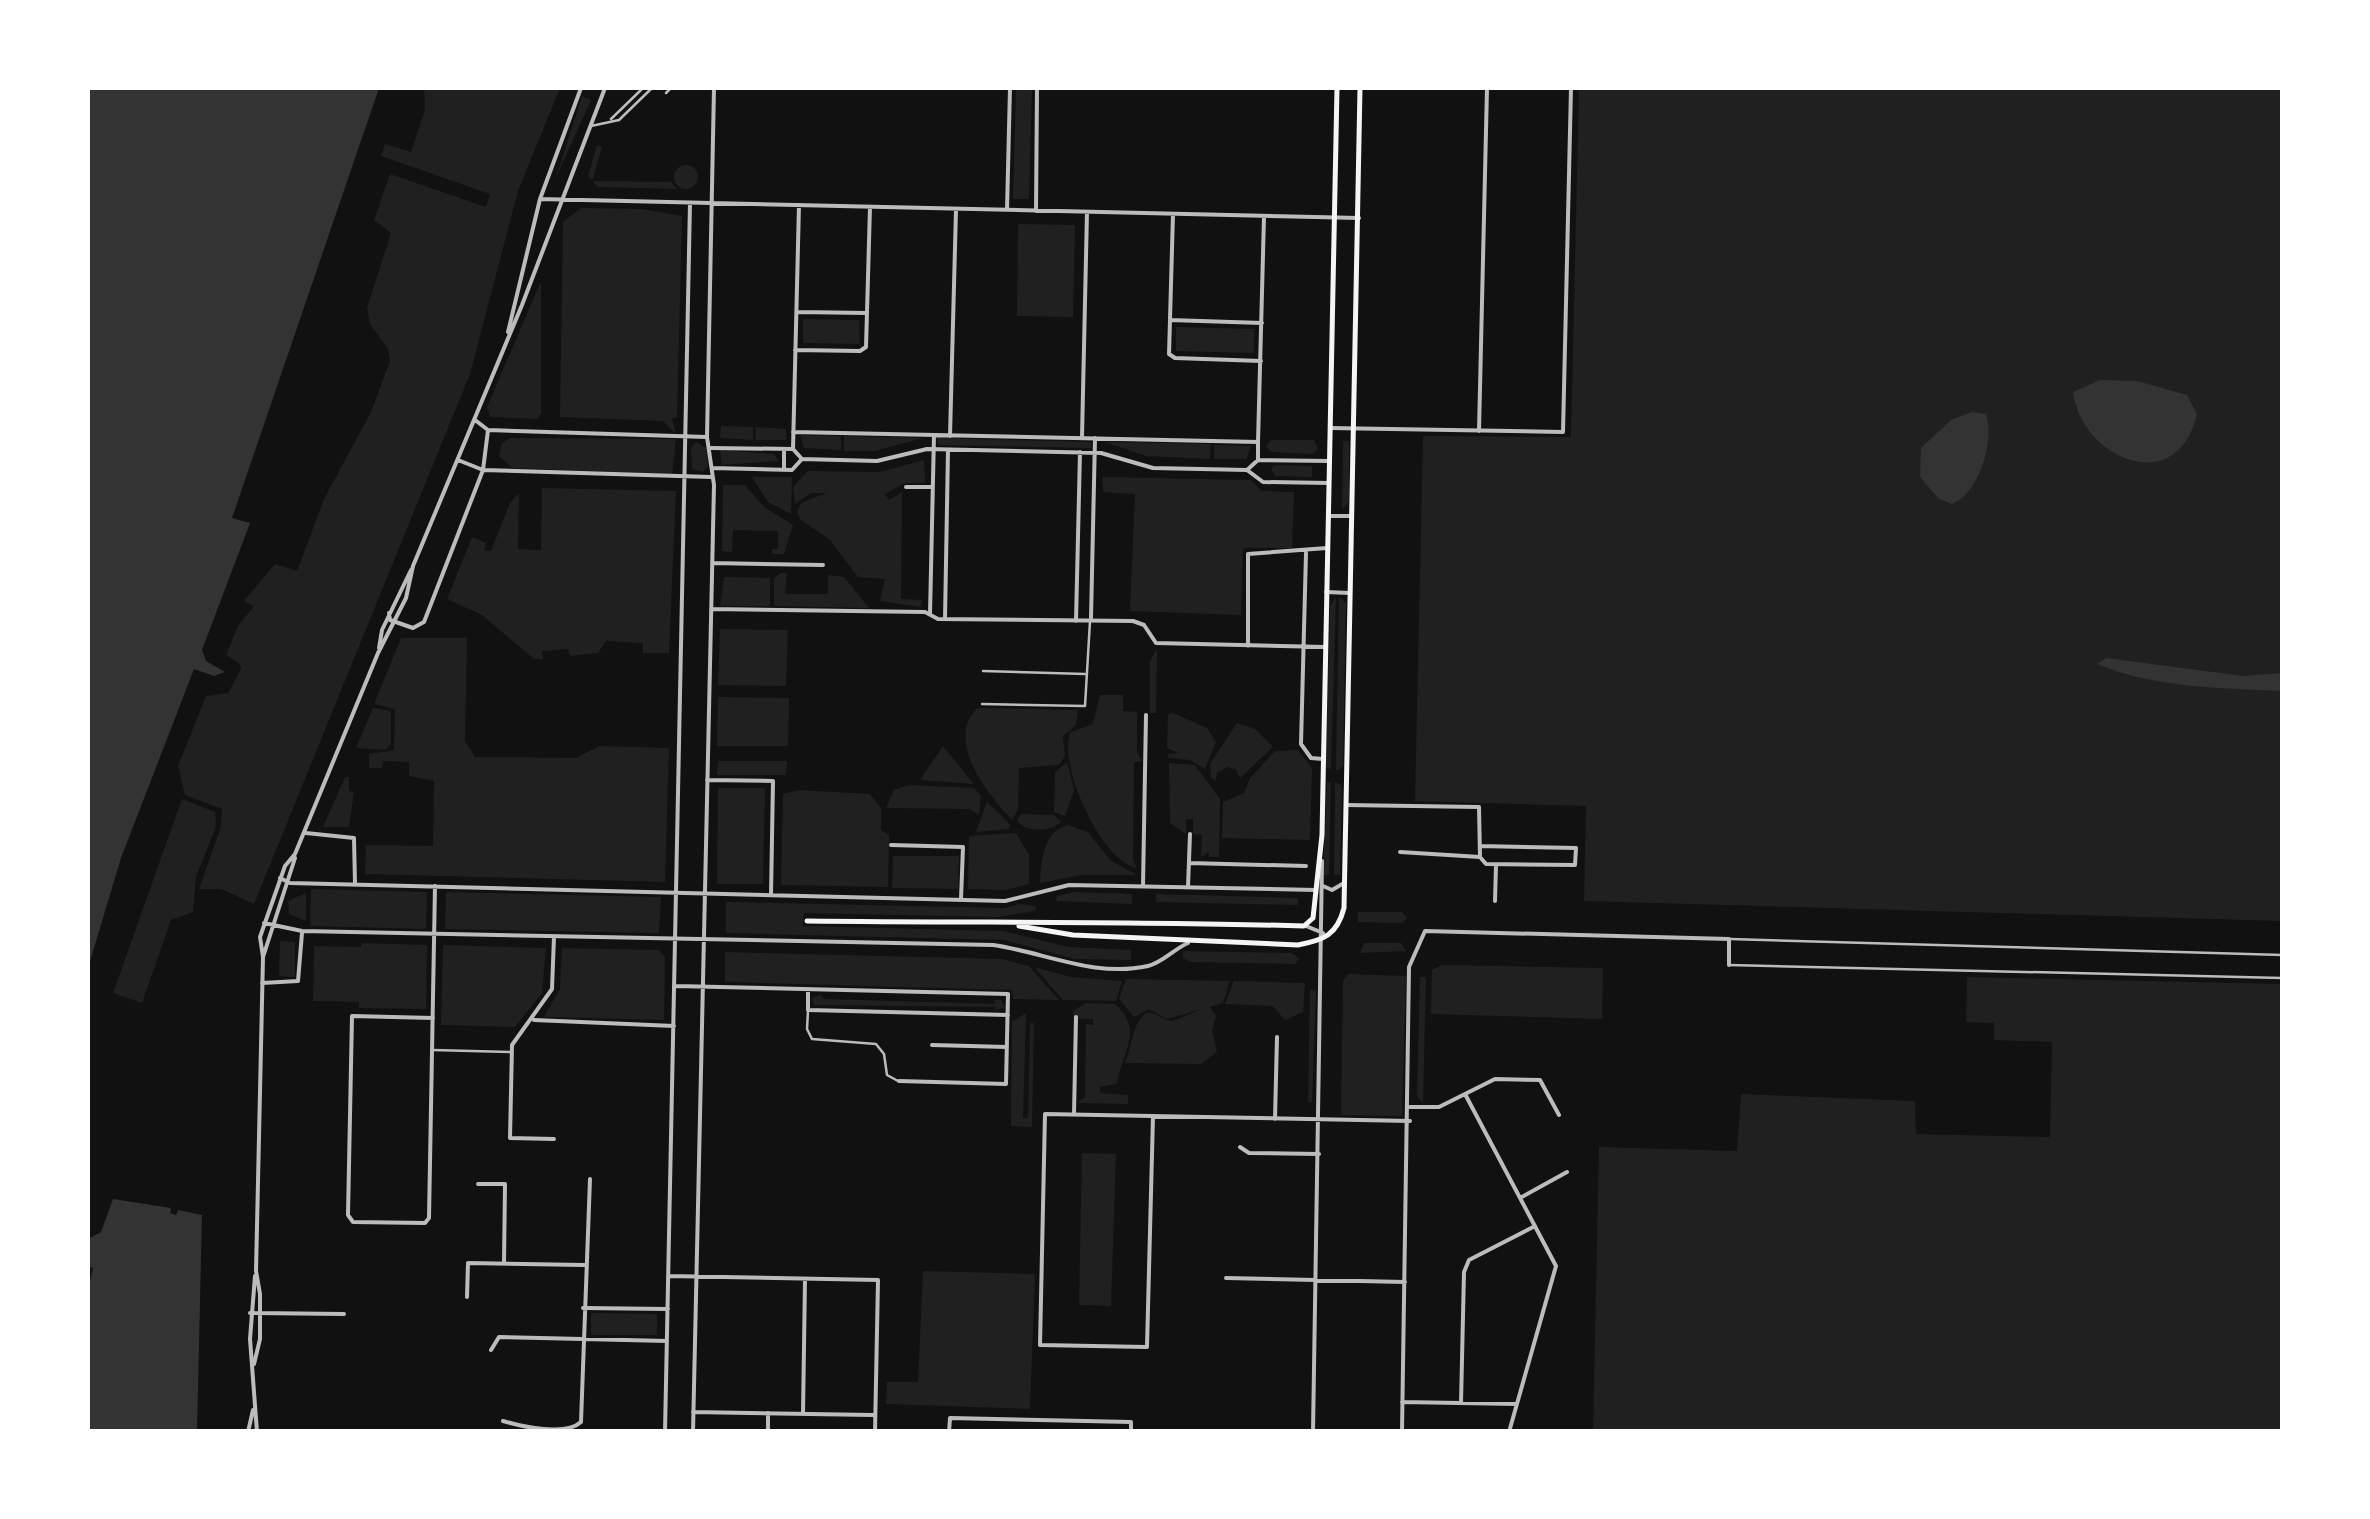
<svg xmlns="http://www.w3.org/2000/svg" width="2370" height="1519" viewBox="0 0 2370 1519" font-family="Arial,sans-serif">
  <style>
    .green { fill: #202020 }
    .water { fill: #333 }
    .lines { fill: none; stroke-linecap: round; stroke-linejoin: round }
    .service { stroke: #bcbcbc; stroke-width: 2.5 }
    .pedestrian { stroke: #bcbcbc; stroke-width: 2.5 }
    .minor { stroke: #bcbcbc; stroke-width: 4 }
    .secondary { stroke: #f5f5f5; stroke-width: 5 }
  </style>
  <rect width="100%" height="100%" fill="#111"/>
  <!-- green -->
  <path class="green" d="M424,88H560L518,191L470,374L254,904L221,889H199L221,827L222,809L185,795L178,766L206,696L228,693L241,669L239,663L226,655L238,626L254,606L244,601L275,564L297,571L324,499L371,412L390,361L388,349L370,324L367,308L391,233L374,220L390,174L486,207L490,194L381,156L385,144L411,152L425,110Z
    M1016,88H1032L1029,199H1013Z
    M1579,88H2282V921L1584,901L1586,806L1415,801L1423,436L1571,437Z
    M582,96L591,100L556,178Z
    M597,145L602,147L592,181L671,182L677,189L598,187L588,176Z
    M674 177a12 12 0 1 1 24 0a12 12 0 1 1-24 0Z
    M581,208L642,209L682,216L677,417L672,419L676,434L663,421L560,417L563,222Z
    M1018,224L1075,225L1073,317L1017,316Z
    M541,281V413L537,419L490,417L487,407Z
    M803,319L859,320L860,344L803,343Z
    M1176,327L1254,329V353L1176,351Z
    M721,426L753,427V440L720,438Z
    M756,427L786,429V440H755Z
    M800,435L841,436V450L804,448Z
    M844,436L923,438L875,451H844Z
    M510,438L676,439L672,474L512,468L499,456L502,443Z
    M937,438L1091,442V448L938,445Z
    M1271,440H1314L1318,449L1313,454L1271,452L1266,446Z
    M1343,441H1349V502L1342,509Z
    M696,442L706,448L708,466L703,472L692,469L691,448Z
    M1105,442L1211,444L1210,459L1146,456Z
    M1214,445L1251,446L1246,459H1214Z
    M720,450L774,454L779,461L722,465Z
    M924,460L925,483H905L885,494L889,500L902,492L901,599L922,600L921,607L880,601L885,579L858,577L830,540L801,520L797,512L802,502L827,493H811L795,504L793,487L808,471L880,472Z
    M1275,465L1312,466V477L1275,476L1271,469Z
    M752,477H792L791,514L768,502Z
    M1102,477L1251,480L1261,491L1294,492L1292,548H1243L1241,615L1130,611L1135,494L1103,492Z
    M723,485H745L764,507L793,525L784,554H772V549H778V531L733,530L732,552L722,551Z
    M542,488L676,491L669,653H643V643L606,641L598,653L570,656L568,649L542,651L543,659H534L482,615L447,599L472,537L486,543L484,550L491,551L510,503L519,493L518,549L541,550Z
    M781,573H787L785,594H828V575L844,577L869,608L774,606V578Z
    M724,577L770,578V606H720Z
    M1336,597L1331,769L1326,768L1330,606Z
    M1339,597L1346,603L1343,765L1339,770H1336Z
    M720,629L788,630L786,686L718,685Z
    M401,638H467L465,741L475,757L576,758L599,746L669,748L665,882L365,874L366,845L433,846L434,781L409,776V762L383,761L382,768H369V754L394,750L395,709L374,704Z
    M1157,649L1156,713H1150V661Z
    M1100,695H1123V711L1137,712V752L1142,761L1134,762L1133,860L1137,868C1100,861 1056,760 1071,732L1093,724Z
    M718,697L789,698L788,746H717Z
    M373,708L391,711V744L386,750L356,748Z
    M977,708L1078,710L1076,725L1063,736L1065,756L1059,765L1019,768L1018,809L1012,820C989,795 944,742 977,708Z
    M1173,713L1207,728L1216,742L1205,769L1190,760L1169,758L1167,754L1178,753L1167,748L1168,714Z
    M1237,723L1255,729L1273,747L1240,778L1236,770L1227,767L1217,773L1216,780L1211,778L1210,764Z
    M943,746L974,784L920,780Z
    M1298,750L1312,768L1310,840L1222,838L1223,802L1244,793L1250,778L1275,751Z
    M718,761H787L786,775H717Z
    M1067,762L1074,790L1065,816L1054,812L1055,772Z
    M1169,763L1195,765L1220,799L1219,857H1209V852L1201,857L1202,835L1193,834V819H1186V834L1170,823Z
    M345,777H349V791L354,792L349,827H323Z
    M1327,782H1331L1329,875H1323Z
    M1335,782L1342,785L1340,875H1334Z
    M909,785L974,788L981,796L979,815L970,809L886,808L894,790Z
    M718,788H765L763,884H717Z
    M798,790L870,794L881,808V830L889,835L888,887L781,885L783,794Z
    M182,799L215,812L216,827L196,877L193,912L171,920L142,1003L113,993Z
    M987,802L1010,825L1009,829L976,832Z
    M1021,814L1054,815L1061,822C1049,832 1028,833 1017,821Z
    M1068,825L1088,832L1110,860L1137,875H1082L1040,883C1042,860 1042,832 1068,825Z
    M1016,833L1029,855V884L1005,890L968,889L969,836Z
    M893,856H959L958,889L892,888Z
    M311,889L427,892L426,929L310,926Z
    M446,892L661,897L659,933L445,929Z
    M1074,892L1132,894V904L1056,901L1057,896Z
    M306,893V921L289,914L288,901Z
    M1156,894L1298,898V905L1156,902Z
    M726,902L1004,908L1020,904L1036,906L1035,911L998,917L804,913L803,926L1004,931L1068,947L1131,950V960L1075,959L1004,940L726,933Z
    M1358,912H1402L1407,918L1402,923L1358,922Z
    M280,941L295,942V977L279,976Z
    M362,943L427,945L426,1009L359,1008V1002L313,1001L314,946L361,947Z
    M1364,943H1401L1406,951L1360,953Z
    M443,945L546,948L542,993L515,1027L441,1025Z
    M562,948L659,950L665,957L664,1020L544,1017L560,989Z
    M1183,951L1292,953L1299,959L1295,964L1191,962L1183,958Z
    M725,952L1002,959L1029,966L1059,1000L1013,999L1012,990L725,982Z
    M1442,965L1603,968L1602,1019L1431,1014L1432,970Z
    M1034,967L1071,977L1122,981L1116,1001L1063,1000Z
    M1348,974L1406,976L1402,1116L1341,1115L1343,981Z
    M1420,977H1426L1423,1102L1417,1097Z
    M1967,977L2282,984V1431H1593L1599,1147L1737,1151L1741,1094L1915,1101L1916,1134L2050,1137L2052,1042L1994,1040V1023L1966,1022Z
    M1126,979L1230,981L1223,1003L1167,1019L1149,1009L1134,1017L1119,999Z
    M1234,981L1305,983L1303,1012L1285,1020L1273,1006L1225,1004Z
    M1310,990H1316L1312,1102H1308Z
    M820,995L824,999L996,1004L994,1000H1001L1005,1007L994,1011L996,1007L814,1005L812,998Z
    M1086,1003L1115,1004C1145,1030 1121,1053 1117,1084L1100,1087V1093L1128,1095V1104L1077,1103L1085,1097L1086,1024L1093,1025V1019L1073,1018V1011Z
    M1209,1006L1216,1016L1212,1030L1217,1052L1201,1064L1125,1063C1131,1051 1134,1012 1150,1013C1159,1013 1163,1021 1173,1021Z
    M1026,1013L1023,1118H1028L1030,1023H1034L1032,1127L1011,1126L1012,1022Z
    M1082,1153L1116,1154L1111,1306L1079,1305Z
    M923,1271L1035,1274L1030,1409L886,1404L887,1382H918Z
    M591,1313L657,1314V1335H591Z"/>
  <!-- water -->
  <path class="water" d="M88,88H379L232,518L250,523L202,650L206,661L225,672L214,676L194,669L121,858L88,968Z
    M2100,380L2137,381L2187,395L2197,414C2177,500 2081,458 2073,392Z
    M1972,412L1986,414C1995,441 1979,493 1952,504L1939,499L1920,477L1921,448L1951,420Z
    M2106,658L2243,676L2282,673V691C2221,688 2155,688 2097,664Z
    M113,1199L171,1208L170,1213L176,1215L178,1210L202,1215L197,1431H88V1291L93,1268L88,1266V1239L101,1232Z"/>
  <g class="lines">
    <!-- service -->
    <path class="service" d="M666,93L671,88
      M611,119L643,88
      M591,126L619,120L652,88
      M983,671L1085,674
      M982,704L1085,706L1090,621
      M1730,939L2282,955
      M1729,965L2282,978
      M808,1011L807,1029L812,1039L876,1044L884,1054L887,1075L898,1081"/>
    <!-- pedestrian -->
    <path class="pedestrian" d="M433,1050L510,1052"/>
    <!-- minor -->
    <path class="minor" d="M540,199L1359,218
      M1007,210L1010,88
      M1036,211L1037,88
      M797,312L867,313
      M1170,319L1173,214
      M508,332L540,199L581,88
      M795,350L860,351L866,347L870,207
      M1261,361L1175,358L1169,354L1170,320L1262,323
      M475,420L488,430L707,437
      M1330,428L1563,432L1571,88
      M1479,431L1487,88
      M793,432L1258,442V460
      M950,436L956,210
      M1082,437L1087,212
      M1258,442L1264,217
      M711,448L793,449L802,459L877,461L927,449L1101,453L1153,468L1247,470L1263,482L1329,483
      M793,449L799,205
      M458,460L483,470L711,477
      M712,468L792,470L802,459
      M784,470V449
      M1247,470L1258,460L1328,461
      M906,487H933
      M1328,516H1352
      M1306,553L1301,744L1311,758L1323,759
      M712,563L823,565
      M1326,592L1350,593
      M711,609L925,612L938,619L1133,621L1144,625L1156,643L1325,647
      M389,613L390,620L413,628L424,622L483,470L488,430
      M930,614L934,435
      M1091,618L1095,438
      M945,619L948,450
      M1076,621L1080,452
      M1248,646V554L1327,548
      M379,648L382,630L411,570
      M707,780L773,781L771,895
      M1346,805L1479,807L1480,857L1486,864L1575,865L1576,848L1480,846
      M306,833L354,838L355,884
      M891,845L963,847L961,899
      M1400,852L1480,857
      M1189,863L1306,866
      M280,878L290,883L1005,901L1069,885L1316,890
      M1143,886L1146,715
      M1323,886L1332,890L1344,883
      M1188,887L1190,834
      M1495,901L1496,865
      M264,923L302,931L993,945C1044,952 1094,978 1148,966C1162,963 1174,949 1188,943
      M1306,926L1323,933
      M263,957L295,858
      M262,983L298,981L302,933
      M676,986L1008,994L1006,1084L899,1081
      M808,990V1010L1008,1015
      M433,1018L352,1016L348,1215L353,1222L425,1223L429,1218L435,886
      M534,1020L674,1026
      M932,1045L1007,1047
      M1465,1094L1556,1266L1509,1432
      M1410,1107H1439L1495,1079L1540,1080L1559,1115
      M1074,1114L1076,1017
      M1153,1116L1147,1347L1040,1345L1045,1114L1410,1121
      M1275,1119L1277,1037
      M554,1139L510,1138L512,1045L552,989L554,937
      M1240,1147L1249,1153L1319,1154
      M478,1184H505L504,1263
      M1520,1198L1567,1172
      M255,1276L250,1339L257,1432
      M668,1276L878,1280L875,1432
      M1226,1278L1405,1282
      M467,1297L468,1263L584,1265
      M583,1308L668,1309
      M250,1313L344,1314
      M491,1350L499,1337L667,1341
      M254,1364L260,1339V1294L256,1271L263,957L260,937L285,866L295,854L378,653L406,598L413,566L522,305L605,88
      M1402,1402L1517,1404
      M1461,1403L1464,1272L1469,1260L1535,1226
      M693,1412L873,1415
      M803,1414L805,1279
      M503,1421C523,1427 566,1436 581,1422L590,1179
      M248,1432L253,1410
      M665,1432L690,203
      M693,1432L714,485L707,437L714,88
      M768,1432V1413
      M949,1432L950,1418L1131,1422V1432
      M1313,1432L1322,861
      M1402,1432L1409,967L1425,931L1729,939V965"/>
    <!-- secondary -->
    <path class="secondary" d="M807,921C973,923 1138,921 1304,926L1313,918L1322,835L1337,88
      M1019,926L1073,935L1298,945C1324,940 1337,935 1344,908L1360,88"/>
  </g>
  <!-- border -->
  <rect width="2370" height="1519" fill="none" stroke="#ffffff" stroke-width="180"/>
</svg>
